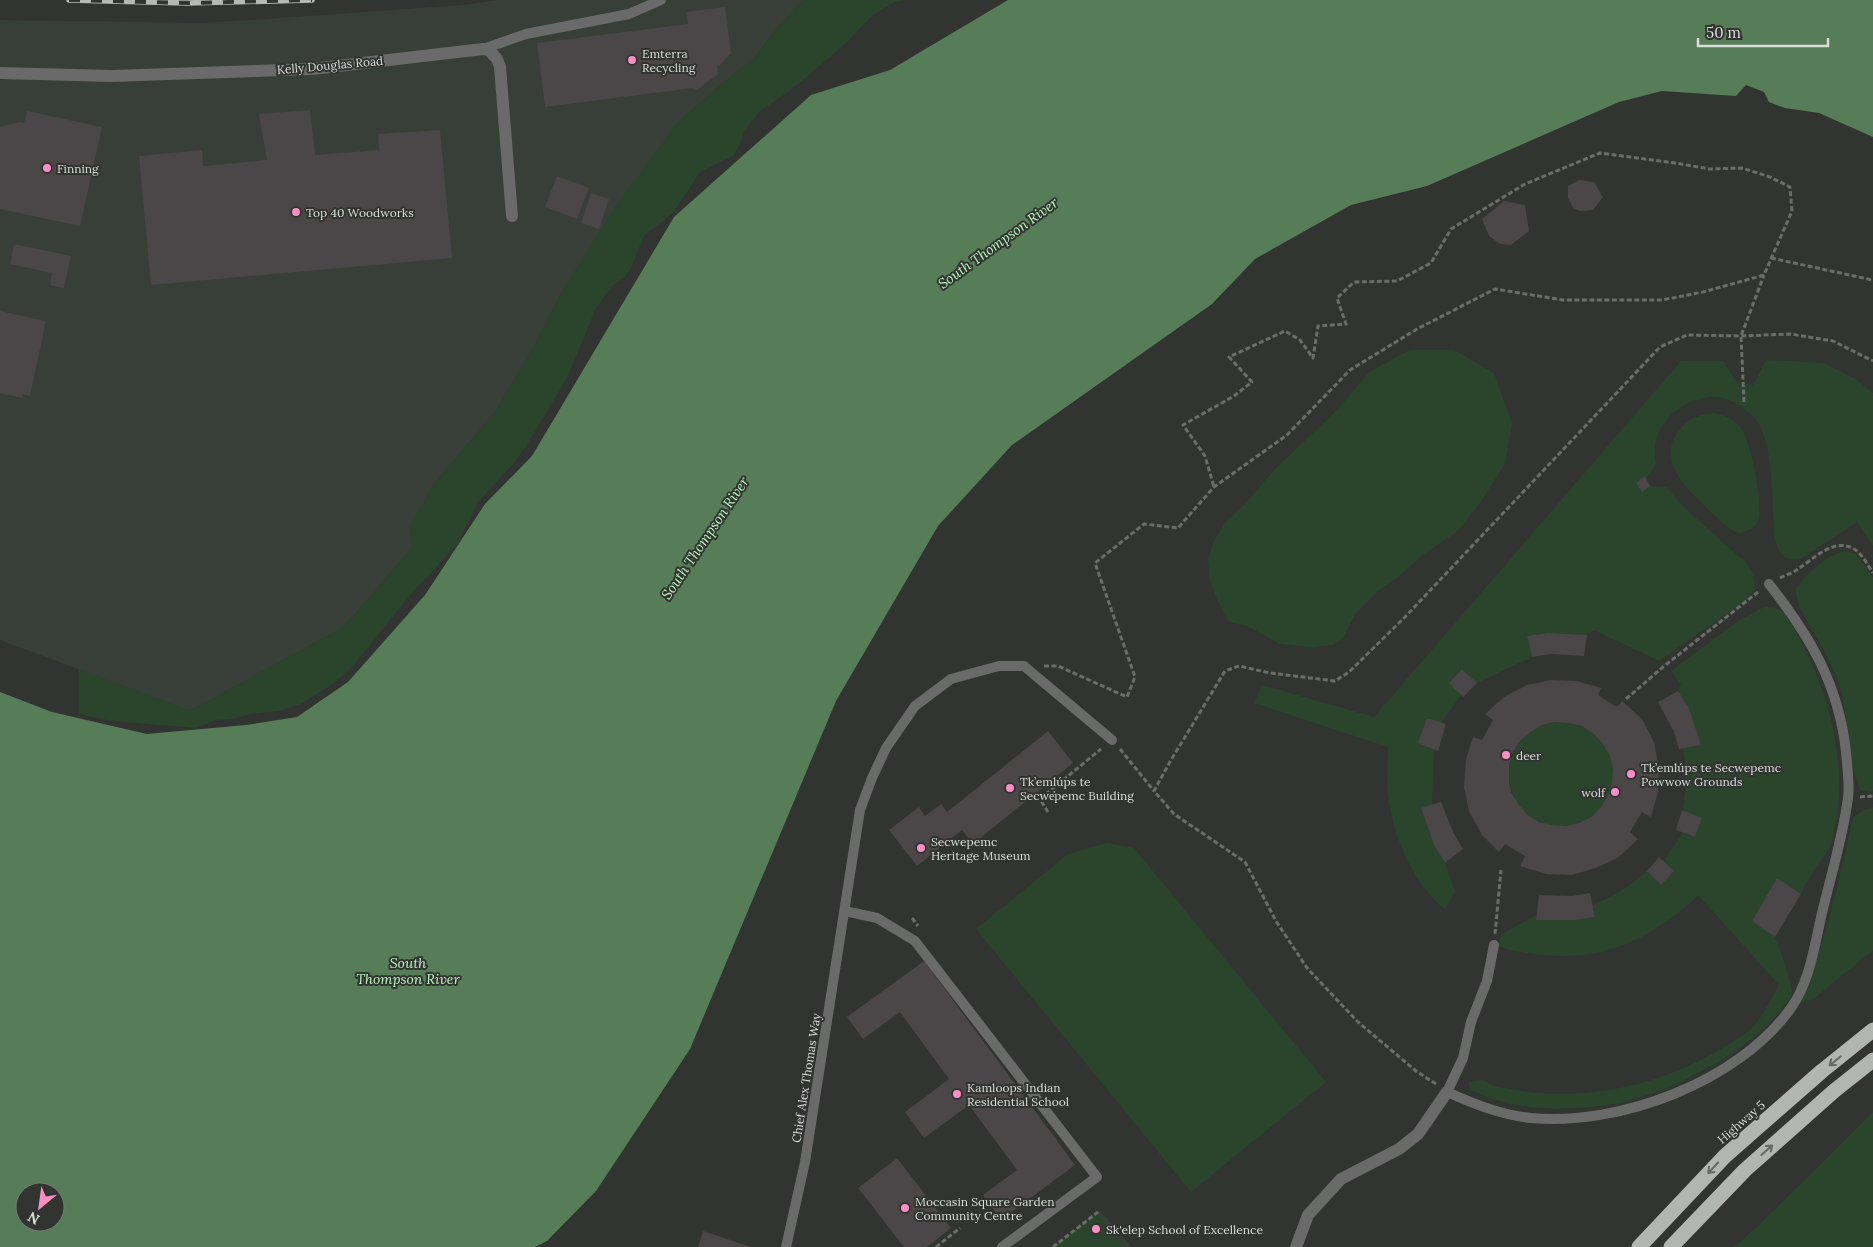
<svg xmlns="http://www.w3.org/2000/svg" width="1873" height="1247" viewBox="0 0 1873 1247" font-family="Lora,serif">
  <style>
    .built { fill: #373f38 }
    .green { fill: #2a452c }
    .water { fill: #567d58; fill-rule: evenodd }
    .building { fill: #4b4648; fill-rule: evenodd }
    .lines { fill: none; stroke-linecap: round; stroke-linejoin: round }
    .path { stroke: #6b6d6b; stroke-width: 3; stroke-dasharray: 5 2.5; stroke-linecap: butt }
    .lane { stroke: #696a69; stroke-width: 10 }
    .street { stroke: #696a69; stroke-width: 12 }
    .highway { stroke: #b2b6b2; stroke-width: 15 }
    .rail-casing { stroke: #b7b9b7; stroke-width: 5.5 }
    .rail { stroke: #313431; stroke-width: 4; stroke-dasharray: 11; stroke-linecap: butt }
    .oneway { stroke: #656865 }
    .poi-dot { fill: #fb8fc4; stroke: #313431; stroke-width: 2 }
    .labels { text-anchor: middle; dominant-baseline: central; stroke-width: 4; stroke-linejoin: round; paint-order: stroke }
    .poi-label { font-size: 12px; fill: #dbdddb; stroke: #313431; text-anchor: start }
    .street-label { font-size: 12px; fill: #dbdddb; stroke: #313431 }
    .water-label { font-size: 14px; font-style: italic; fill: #b9f7bc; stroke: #313431 }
  </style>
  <rect width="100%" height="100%" fill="#313431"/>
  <!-- built -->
  <path class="built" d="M499,0H804L775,30L754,59L722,84L677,124L614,210L562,292L529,356L495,412L436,482L409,527L413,547L344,627L190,711L0,640V20L206,23L462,5Z
    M1099,1210L1132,1247H1053Z"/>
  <!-- green -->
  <path class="green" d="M804,0H905L895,2L874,14L846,43L795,87L759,112L743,133L741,142L734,155L700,172L674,212L644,236L631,268L626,276L613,285L596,308L567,378L526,446L514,463L478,502L459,541L453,549L411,594L353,666L336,682L301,704L279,711L251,714L231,719L215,720L197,728L112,721L79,714V669L190,711L344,627L413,547L409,527L436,482L495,412L529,356L562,292L613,210L677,124L722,84L754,59L775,30Z
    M1410,350H1454L1494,373L1512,424L1505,464L1478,506L1458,531L1424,554L1398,577L1378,591L1355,614L1343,638L1333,645L1312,647L1280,644L1249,627L1228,621L1217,599L1210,581L1208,561L1213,543L1224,524L1244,505L1275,469L1337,410L1369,372Z
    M1766,360L1824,363L1857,380L1873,393V546L1857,522L1802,558C1793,560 1784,560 1779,551C1773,539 1774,523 1773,510C1772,486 1771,441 1757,421C1751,413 1741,407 1733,402C1718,393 1697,397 1683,406C1662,418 1651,440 1656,464L1646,478L1651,486L1666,487L1687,510L1746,563C1758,579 1758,590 1742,603L1659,661L1594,630L1587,635L1548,633L1527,636L1532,657L1477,683L1462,669L1449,682L1461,695L1441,723L1427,718L1419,743L1434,749L1432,805L1421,809L1434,845L1445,863L1455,891L1445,910C1414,883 1395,842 1389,801C1386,784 1388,765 1388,747L1254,703L1262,685L1374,717L1681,361H1723L1738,384L1753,385Z
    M1715,413C1724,415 1736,420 1741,428C1751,442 1765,508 1757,523C1753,529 1747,531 1740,533C1727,530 1720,520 1710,511C1688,490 1653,459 1681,428C1690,418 1701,414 1715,413Z
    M1845,551L1856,554L1873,578V792L1860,790L1851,763L1850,741L1841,690L1828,658L1799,606L1795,589C1807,573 1825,556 1845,551Z
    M1764,607C1769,607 1774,607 1779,609C1786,613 1798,635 1802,643C1833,704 1850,775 1832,842C1830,850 1823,858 1818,864C1811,874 1806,884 1801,894L1777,878L1752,921C1759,925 1768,930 1774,936C1777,940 1790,979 1791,986C1792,988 1792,994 1791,997C1789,1001 1784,1005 1782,1009C1751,1051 1665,1096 1613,1104C1566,1112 1513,1111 1469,1089V1082L1483,1080C1486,1081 1489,1084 1492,1085C1498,1087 1505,1088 1511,1089C1584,1103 1665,1085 1727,1045C1737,1039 1748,1033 1755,1024C1765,1013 1771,998 1779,985L1700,897L1697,896C1692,902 1686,906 1680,911C1636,948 1585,963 1528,953C1518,952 1508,950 1498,946L1502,934L1536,915V920H1574L1595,917L1593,905C1613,896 1631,886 1647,871L1661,885L1674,871L1659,857L1664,860L1683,833L1695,837L1702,818L1683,811L1687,777L1683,748L1701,745L1689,708L1678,691L1681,685L1671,671L1738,621Z
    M1509 774a52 52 0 1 1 104 0a52 52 0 1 1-104 0Z
    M1873,807V950L1816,997L1801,1003C1825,944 1839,880 1853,817L1864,810Z
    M1107,843L1134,848L1326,1082L1191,1192L976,929L1068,854Z
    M1873,1112V1247H1734L1757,1227Z
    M1097,1214L1122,1247H1054Z"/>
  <!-- water -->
  <path class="water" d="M1008,0H1873V137L1819,113L1785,108L1769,102L1764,92L1746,85L1736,96L1662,91L1619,102L1427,186L1351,205L1255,259L1212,304L1012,445L938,526L836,701L690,1049L596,1191L547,1241L535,1247H0V692L52,712L147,734L246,725L297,717L348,682L425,595L485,504L532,456L674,217L811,95L890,70ZM25,1192H55V1222H25Z"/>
  <!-- building -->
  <path class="building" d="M725,7L731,53L719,66H717L718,74L697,90H694L693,88L545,107L537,43L688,24L686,12Z
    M310,110L315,155L379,150L378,134L440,130L452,258L151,285L139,156L202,150L203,166L267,160L259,114Z
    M27,111L102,127L80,226L0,209V127L19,122L24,123Z
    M557,176L589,188L577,219L545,207Z
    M1579,180L1594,182L1603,197L1593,210L1580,211L1573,208L1568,198V186Z
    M591,193L609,199L599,229L581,223Z
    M1504,201L1525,205L1529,231L1511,245L1500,244L1489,236L1482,219Z
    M14,244L71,256L64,288L50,285L52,273L10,264Z
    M0,311L46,321L30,396L22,394V398L0,393Z
    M1645,476L1650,486L1642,492L1636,483Z
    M1548,633L1587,635L1584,656L1550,654L1532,657L1527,636Z
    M1462,669L1477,683L1463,697L1449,683Z
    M1551,680L1577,681L1601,688L1598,695L1617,707L1622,701L1642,719L1654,742L1659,768L1658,792L1651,817L1642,812L1630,832L1638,839L1619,857L1596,868L1572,875L1546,874L1520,866L1525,856L1505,844L1499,852L1482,835L1469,811L1464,787L1466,759L1473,737L1482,740L1493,720L1485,714L1504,697L1527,685ZM1555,722L1569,723L1582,726L1594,734L1603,744L1610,756L1613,769L1612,782L1608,795L1601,807L1591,817L1579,823L1566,826L1552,825L1539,822L1528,815L1519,805L1511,792L1509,780V766L1513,752L1520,741L1531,732L1542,725Z
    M1678,691L1689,708L1701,745L1679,749L1674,732L1658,702Z
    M1427,718L1446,724L1438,751L1418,743Z
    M1048,731L1073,763L973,844L962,830L917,866L889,830L919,807L925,816L941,804L947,812Z
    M1441,802L1454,834L1463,849L1445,863L1434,845L1421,808Z
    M1682,810L1702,818L1695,837L1676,830Z
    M1659,857L1674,871L1661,885L1647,871Z
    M1777,878L1801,894L1775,937L1752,921Z
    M1590,893L1595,917L1574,920H1536L1539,895L1572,896Z
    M924,961L1075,1165L1001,1220L983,1195L1017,1170L969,1105L924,1138L905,1112L949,1079L900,1012L863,1039L847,1017Z
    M897,1158L951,1228L927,1247H904L858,1188Z
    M703,1231L751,1247H698Z"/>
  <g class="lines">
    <!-- path -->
    <path class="path" d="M1771,258L1868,279L1873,281
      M1744,402L1741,336L1764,275
      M1780,578C1786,575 1793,573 1798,569C1812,560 1831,540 1850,547C1861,551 1867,564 1873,573
      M1044,666H1058L1127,697L1135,677L1095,563L1144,524L1178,528L1214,487L1287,435L1350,370L1417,329L1495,289L1563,300H1662L1703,292L1764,275L1792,211L1790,187L1770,177L1742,168L1710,169L1675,163L1600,153L1525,184L1451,229L1431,263L1397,281L1354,282L1337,298L1346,324L1318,326L1313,358L1300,340L1285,331L1229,357L1252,382L1234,396L1183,425L1205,456L1214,487
      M1626,699L1663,667L1758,592
      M1120,749L1154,791
      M1860,797L1873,796
      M1048,812L1040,799L1101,749
      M912,918L918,926
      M1495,934L1501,870
      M1436,1084L1416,1071L1358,1022L1307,968L1276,921L1245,862L1174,814L1154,791L1171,760L1225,671L1239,666L1270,673L1335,681L1349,672L1405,617L1660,347L1687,335L1741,336L1790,334L1833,341L1873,361
      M936,1247L960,1228
      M1053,1247L1098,1212"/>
    <!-- lane -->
    <path class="lane" d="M483,49L526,34L629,14L661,0
      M845,911L877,918L915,941L1097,1177L1002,1247
      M1494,945L1487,981L1471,1022L1463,1058L1447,1092C1474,1104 1501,1115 1531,1118C1620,1126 1738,1082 1791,1008C1811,980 1815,941 1823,909C1832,872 1843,836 1848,798C1850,783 1847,767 1846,752C1839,685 1810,636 1769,584
      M786,1247L805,1162L860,810L872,778L886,748L915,706L951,679L999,666H1024L1112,740"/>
    <!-- street -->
    <path class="street" d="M0,73L112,76L312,69L483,49L489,50L497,59L500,67L512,216
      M1296,1247L1308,1215L1341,1179L1399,1149L1418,1134L1447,1092"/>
    <!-- highway -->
    <path class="highway" d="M1639,1247L1725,1156L1822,1071L1873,1030
      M1671,1247L1745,1170L1834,1091L1873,1060"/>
    <!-- rail casing -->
    <g class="rail-casing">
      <path id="rail" d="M69,0L187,3L312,0"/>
    </g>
    <!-- rail -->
    <use href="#rail" class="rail"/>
  </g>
  <!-- one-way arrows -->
  <defs><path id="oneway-shaft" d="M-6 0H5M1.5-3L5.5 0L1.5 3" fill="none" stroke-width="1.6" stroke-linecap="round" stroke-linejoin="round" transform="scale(1.25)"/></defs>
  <g class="oneway">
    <use href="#oneway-shaft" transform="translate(1835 1061) rotate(141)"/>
    <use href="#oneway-shaft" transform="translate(1767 1150) rotate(-42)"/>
    <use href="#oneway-shaft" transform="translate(1713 1168) rotate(133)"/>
  </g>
  <!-- markers -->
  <g class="poi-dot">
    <circle cx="632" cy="60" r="5"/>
    <circle cx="47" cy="168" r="5"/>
    <circle cx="296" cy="212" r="5"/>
    <circle cx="1506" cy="755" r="5"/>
    <circle cx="1631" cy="774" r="5"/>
    <circle cx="1010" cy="788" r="5"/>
    <circle cx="1615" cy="792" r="5"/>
    <circle cx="921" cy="848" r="5"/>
    <circle cx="957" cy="1094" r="5"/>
    <circle cx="905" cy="1208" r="5"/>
    <circle cx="1096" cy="1229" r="5"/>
  </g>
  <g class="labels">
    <!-- poi labels -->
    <g class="poi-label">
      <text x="642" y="53">Emterra<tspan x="642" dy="14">Recycling</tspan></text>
      <text x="57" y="168">Finning</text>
      <text x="306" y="212">Top 40 Woodworks</text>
      <text x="1516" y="755">deer</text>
      <text x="1641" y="767">Tk’emlúps te Secwepemc<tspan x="1641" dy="14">Powwow Grounds</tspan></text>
      <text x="1020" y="781">Tk’emlúps te<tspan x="1020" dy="14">Secwe̓pemc Building</tspan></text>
      <text x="1605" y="792" text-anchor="end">wolf</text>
      <text x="931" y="841">Secwepemc<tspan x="931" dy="14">Heritage Museum</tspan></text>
      <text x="967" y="1087">Kamloops Indian<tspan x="967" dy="14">Residential School</tspan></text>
      <text x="915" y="1201">Moccasin Square Garden<tspan x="915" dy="14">Community Centre</tspan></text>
      <text x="1106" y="1229">Sk'elep School of Excellence</text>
    </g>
    <!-- street labels -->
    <g class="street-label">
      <text transform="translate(330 65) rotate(-5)">Kelly Douglas Road</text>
      <text transform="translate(806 1078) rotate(-81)">Chief Alex Thomas Way</text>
      <text transform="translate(1741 1122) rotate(-41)">Highway 5</text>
    </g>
    <!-- water labels -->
    <g class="water-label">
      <text transform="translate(998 243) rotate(-36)">South Thompson River</text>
      <text transform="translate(705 538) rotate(-56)">South Thompson River</text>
      <text x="408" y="963">South<tspan x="408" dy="16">Thompson River</tspan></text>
    </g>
  </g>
  <!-- north arrow -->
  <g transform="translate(40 1207) rotate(209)"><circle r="24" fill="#313431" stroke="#757875"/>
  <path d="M0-4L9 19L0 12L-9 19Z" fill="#fb8fc4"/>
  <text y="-8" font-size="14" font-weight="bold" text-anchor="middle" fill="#dbdddb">N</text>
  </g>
  <!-- scale -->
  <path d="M1698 38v8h130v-8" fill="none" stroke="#dbdddb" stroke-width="2.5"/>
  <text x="1706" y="38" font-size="15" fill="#dbdddb" stroke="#313431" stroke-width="4" paint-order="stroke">50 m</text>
</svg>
